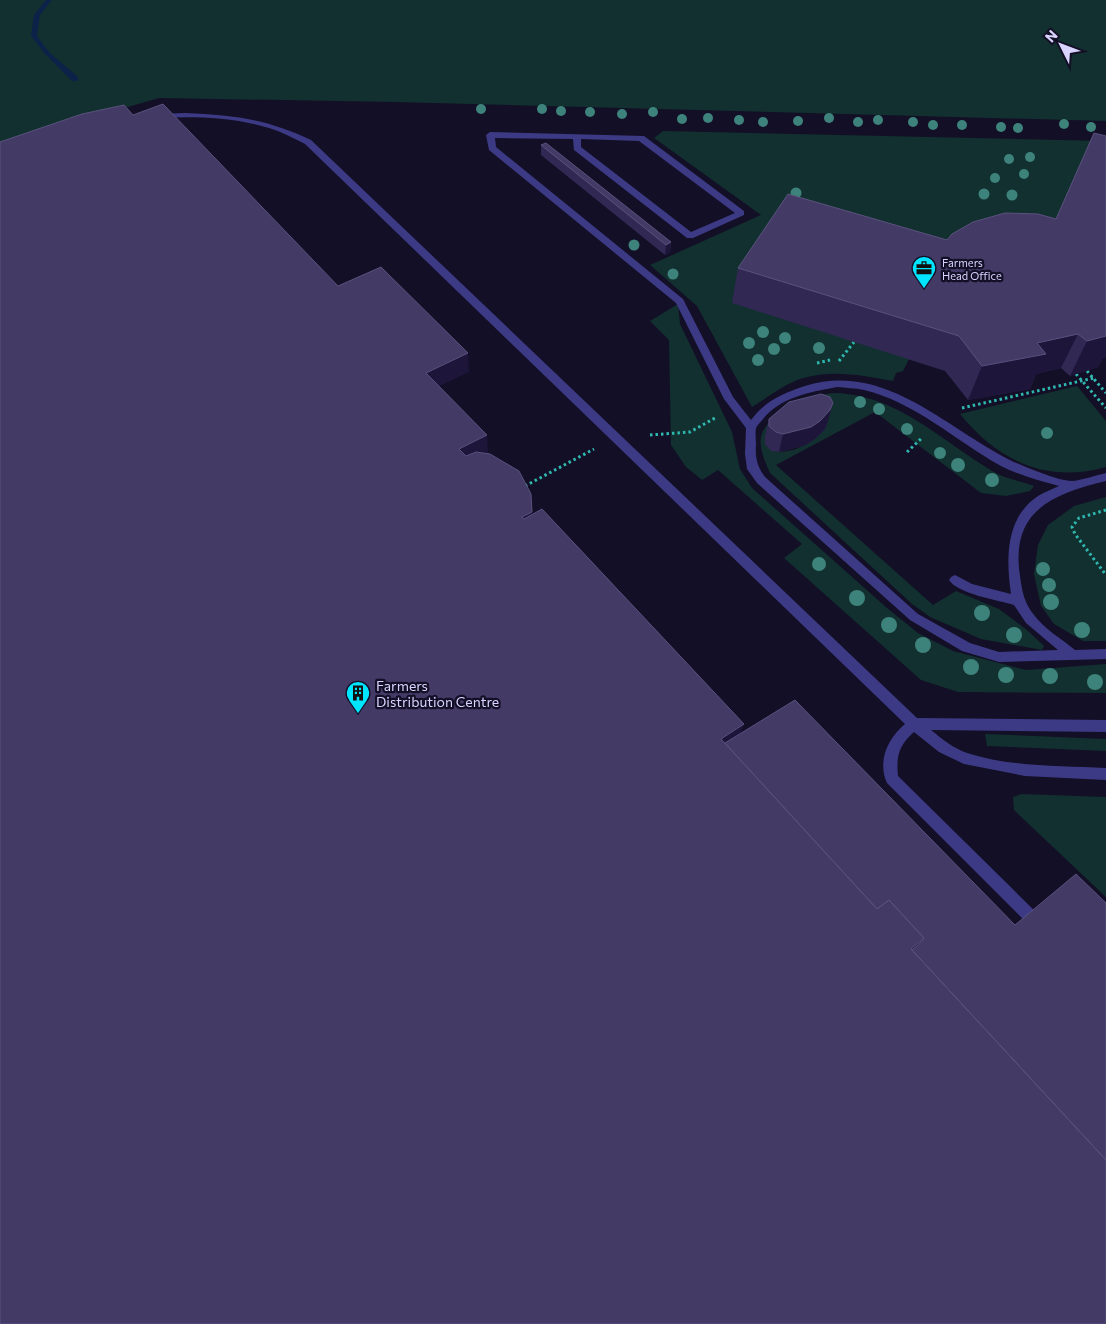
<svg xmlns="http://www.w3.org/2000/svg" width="1106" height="1324" viewBox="0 0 1106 1324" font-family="Commissioner,sans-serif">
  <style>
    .green { fill: #12302f; fill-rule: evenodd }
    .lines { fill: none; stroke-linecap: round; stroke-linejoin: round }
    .stream { fill: #0c2248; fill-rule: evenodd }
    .path { stroke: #2fb8b0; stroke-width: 3; stroke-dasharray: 2.5 3; stroke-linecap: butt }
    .service { fill: #3d3a85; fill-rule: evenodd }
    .tree { fill: #3d827b }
    .wall { fill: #312854 }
    .shaded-wall { fill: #1d163a }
    .building { fill: #433a66; stroke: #5a527e }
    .labels { text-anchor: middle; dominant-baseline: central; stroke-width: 4.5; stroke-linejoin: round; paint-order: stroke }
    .far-poi-label { font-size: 11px; fill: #d9d4ff; stroke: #130f26; text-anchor: start }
    .poi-label { font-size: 14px; fill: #d9d4ff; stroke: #130f26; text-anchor: start }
  </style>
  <rect width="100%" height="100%" fill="#130f26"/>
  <!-- green -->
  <path class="green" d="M0,0H1106V121L395,102L159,98L0,144Z
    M663,131L1106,141L1041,254L909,359L903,371L896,373L893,381C862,375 830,369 800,379C783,385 767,398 752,407L697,306L650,265L761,215L654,138Z
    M678,304L680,324L732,432L740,469L752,488L887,608L918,633L953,651L1026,670L1106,664V693L958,692L921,680L784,558L802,544L718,470L702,480L686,467L671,445L669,340L650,321Z
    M1077,386L1106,421V467C1046,484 997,460 960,414Z
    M835,393C900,395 944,444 998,474C1009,480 1022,481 1034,486L1030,491L1006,496L981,493L875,412L776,465L933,605L956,591L999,609L1027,630L1044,646L1042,650L981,639L930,617L912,604L770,473C754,438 757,426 791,408C806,400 818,394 835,393ZM825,429C811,443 793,455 772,451Z
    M1106,497V641H1083L1054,624L1041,606L1034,574L1038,545L1048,525L1074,506Z
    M985,734L1106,739V751L987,746Z
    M1021,794L1106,797V897L1014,810L1013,797Z"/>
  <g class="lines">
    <!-- stream -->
    <path class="stream" d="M46,0H52L40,15L37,36L49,52L78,77V81H72L45,54L31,36L34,15Z"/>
    <!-- path -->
    <path class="path" d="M839,361L854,342
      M817,363L830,360
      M1087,371L1106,393
      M1076,374L1106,408
      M962,408L1094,378
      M650,435L690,432L715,418
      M907,452L923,437
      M525,486L594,449
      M1106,510L1079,518L1072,527L1075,534L1106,575"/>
    <!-- service -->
    <path class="service" d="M185,113C234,115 266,119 311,140L917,718L1106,720V732L931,730C942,739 953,748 967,753C1011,767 1060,766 1106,768V780L1025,776L964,764L939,752L914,732C899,745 896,756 898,776L1045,921L1047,926L1045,931L1040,933L1035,931L887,783C877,761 888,738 905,724L305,144C293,138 282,132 269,128C234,117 193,116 156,118L152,116L156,114Z
      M490,132L644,136L744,211V215L693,238H687L574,150L573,139L495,138L496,147L683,299L733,397L751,420C765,401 783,393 805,386C894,358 959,445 1036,471C1047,475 1062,481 1073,481C1083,480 1096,475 1106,473V481C1052,494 1010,511 1020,576C1022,591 1024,603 1034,615C1044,629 1062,639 1075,650L1106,649V659L999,662L962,651L910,620L757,483L747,469L745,454L746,428L724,399L676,303L489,150L486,135ZM581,139L639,141L735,213L691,232L581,147ZM837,387C846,388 855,388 864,390C915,402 956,441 1001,466C1019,475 1040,481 1059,486C1053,489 1044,492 1038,496C1005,518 1006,559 1011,594L972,584L955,575L951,577L949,580C958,594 998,600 1014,605L1026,623L1058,650L999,652L970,643L918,614L765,477C757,467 755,457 756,444C756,440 755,433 756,428C757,425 761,422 763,419C781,397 810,392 837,387Z"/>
  </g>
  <!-- trees -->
  <g class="tree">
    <circle cx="481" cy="109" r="5"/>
    <circle cx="542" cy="109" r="5"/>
    <circle cx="561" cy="111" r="5"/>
    <circle cx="590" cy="112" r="5"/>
    <circle cx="653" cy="112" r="5"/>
    <circle cx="622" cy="114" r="5"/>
    <circle cx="708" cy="118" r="5"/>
    <circle cx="829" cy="118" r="5"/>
    <circle cx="682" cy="119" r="5"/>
    <circle cx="739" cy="120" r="5"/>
    <circle cx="878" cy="120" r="5"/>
    <circle cx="798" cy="121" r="5"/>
    <circle cx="763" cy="122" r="5"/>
    <circle cx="858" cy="122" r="5"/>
    <circle cx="913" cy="122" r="5"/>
    <circle cx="1064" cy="124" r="5"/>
    <circle cx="933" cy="125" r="5"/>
    <circle cx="962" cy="125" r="5"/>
    <circle cx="1001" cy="127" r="5"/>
    <circle cx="1091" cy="127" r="5"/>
    <circle cx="1018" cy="128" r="5"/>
    <circle cx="1030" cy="157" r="5"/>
    <circle cx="1009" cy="159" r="5"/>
    <circle cx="1024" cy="174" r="5"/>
    <circle cx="995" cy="178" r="5"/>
    <circle cx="796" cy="193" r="5.5"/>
    <circle cx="984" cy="194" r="5.5"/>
    <circle cx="1012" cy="195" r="5.5"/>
    <circle cx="634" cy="245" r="5.5"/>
    <circle cx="673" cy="274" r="5.5"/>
    <circle cx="763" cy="332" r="6"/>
    <circle cx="785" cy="338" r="6"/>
    <circle cx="749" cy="343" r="6"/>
    <circle cx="819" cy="348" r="6"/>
    <circle cx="774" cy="349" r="6"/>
    <circle cx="758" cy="360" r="6"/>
    <circle cx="860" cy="402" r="6"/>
    <circle cx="879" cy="409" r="6"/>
    <circle cx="907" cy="429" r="6"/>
    <circle cx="1047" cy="433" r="6"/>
    <circle cx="940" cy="453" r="6"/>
    <circle cx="958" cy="465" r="7"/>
    <circle cx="992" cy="480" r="7"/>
    <circle cx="819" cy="564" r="7"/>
    <circle cx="1043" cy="569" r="7"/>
    <circle cx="1049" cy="585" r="7"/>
    <circle cx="857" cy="598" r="8"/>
    <circle cx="1051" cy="602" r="8"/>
    <circle cx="982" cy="613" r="8"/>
    <circle cx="889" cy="625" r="8"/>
    <circle cx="1082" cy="630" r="8"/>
    <circle cx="1014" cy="635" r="8"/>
    <circle cx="923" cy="645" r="8"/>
    <circle cx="971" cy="667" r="8"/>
    <circle cx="1006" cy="675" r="8"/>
    <circle cx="1050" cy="676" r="8"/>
    <circle cx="1095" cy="682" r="8"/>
  </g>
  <!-- wall -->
  <path class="wall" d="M1106,136V357L1103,358L1098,367L1070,376L1061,368L1036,374L1030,389L968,400L945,371L732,303L738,268L947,240L1056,219Z
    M541,145L671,242L670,252L665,255L541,155Z
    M769,419L828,421L825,429L815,439L806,445L779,452L771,451L765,444V437Z"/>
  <!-- shaded-wall -->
  <path class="shaded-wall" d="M671,242L670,252L665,255L666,245Z
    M1106,333V357L1103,358L1098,367L1070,376L1087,341Z
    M1078,334L1061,368L1036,374L1030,389L968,400L982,366L1037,343Z
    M468,353L469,372L429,391L426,373Z
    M833,403L828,421L825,429L815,439L806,445L779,452L783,434Z
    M487,435L488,454L461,467L459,449Z
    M532,512V530L522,517Z
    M744,724L739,740L717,754L721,739Z
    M924,938L914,950L902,960L911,949Z"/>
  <!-- building -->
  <path class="building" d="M163,104L338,286L381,267L468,353L426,373L487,435L459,449L466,456L476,452L490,454L519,471L531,494L532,512L522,517L524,519L542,509L744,724L721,739L877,909L889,900L924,938L911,949L1106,1160V1324H0V142L82,114L124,105L133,115Z
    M1094,133L1106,136V336L1087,341L1078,334L1037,343L1046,354L982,366L959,336L738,268L788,194L947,240L952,234L973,222L1005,213L1038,214L1056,219Z
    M546,143L671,242L666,245L541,145Z
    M821,394L830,397L833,403L830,410L820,421L811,427L783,434L776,432L769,426V419L789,402Z
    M795,700L1015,925L1076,874L1106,903V1160L912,950L919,944L924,938L889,900L877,909L725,743Z"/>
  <!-- icons -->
  <defs>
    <g id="office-pin" transform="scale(1.25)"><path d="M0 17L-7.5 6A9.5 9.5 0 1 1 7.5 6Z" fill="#00e5ff" stroke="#130f26"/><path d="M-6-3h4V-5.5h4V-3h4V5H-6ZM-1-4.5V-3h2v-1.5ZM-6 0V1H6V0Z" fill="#111"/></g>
    <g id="building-pin" transform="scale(1.25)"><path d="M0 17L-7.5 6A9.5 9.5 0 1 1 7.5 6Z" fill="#00e5ff" stroke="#130f26"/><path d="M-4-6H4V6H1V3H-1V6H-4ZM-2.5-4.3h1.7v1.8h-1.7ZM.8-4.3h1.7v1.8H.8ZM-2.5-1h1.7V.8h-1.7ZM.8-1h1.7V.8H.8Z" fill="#111"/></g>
  </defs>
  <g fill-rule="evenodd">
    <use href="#office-pin" x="924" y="268"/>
    <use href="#building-pin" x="358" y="693"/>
  </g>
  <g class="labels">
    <!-- far-poi labels -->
    <g class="far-poi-label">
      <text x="942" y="262">Farmers<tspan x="942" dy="13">Head Office</tspan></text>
    </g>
    <!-- poi labels -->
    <g class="poi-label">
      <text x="376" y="685">Farmers<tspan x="376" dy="16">Distribution Centre</tspan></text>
    </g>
  </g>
  <!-- north arrow -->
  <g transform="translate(1061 45) rotate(312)" stroke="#130f26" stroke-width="4" paint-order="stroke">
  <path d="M0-4L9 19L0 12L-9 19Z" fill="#d9d4ff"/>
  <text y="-8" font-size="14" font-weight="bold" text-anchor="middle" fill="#d9d4ff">N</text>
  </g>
</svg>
